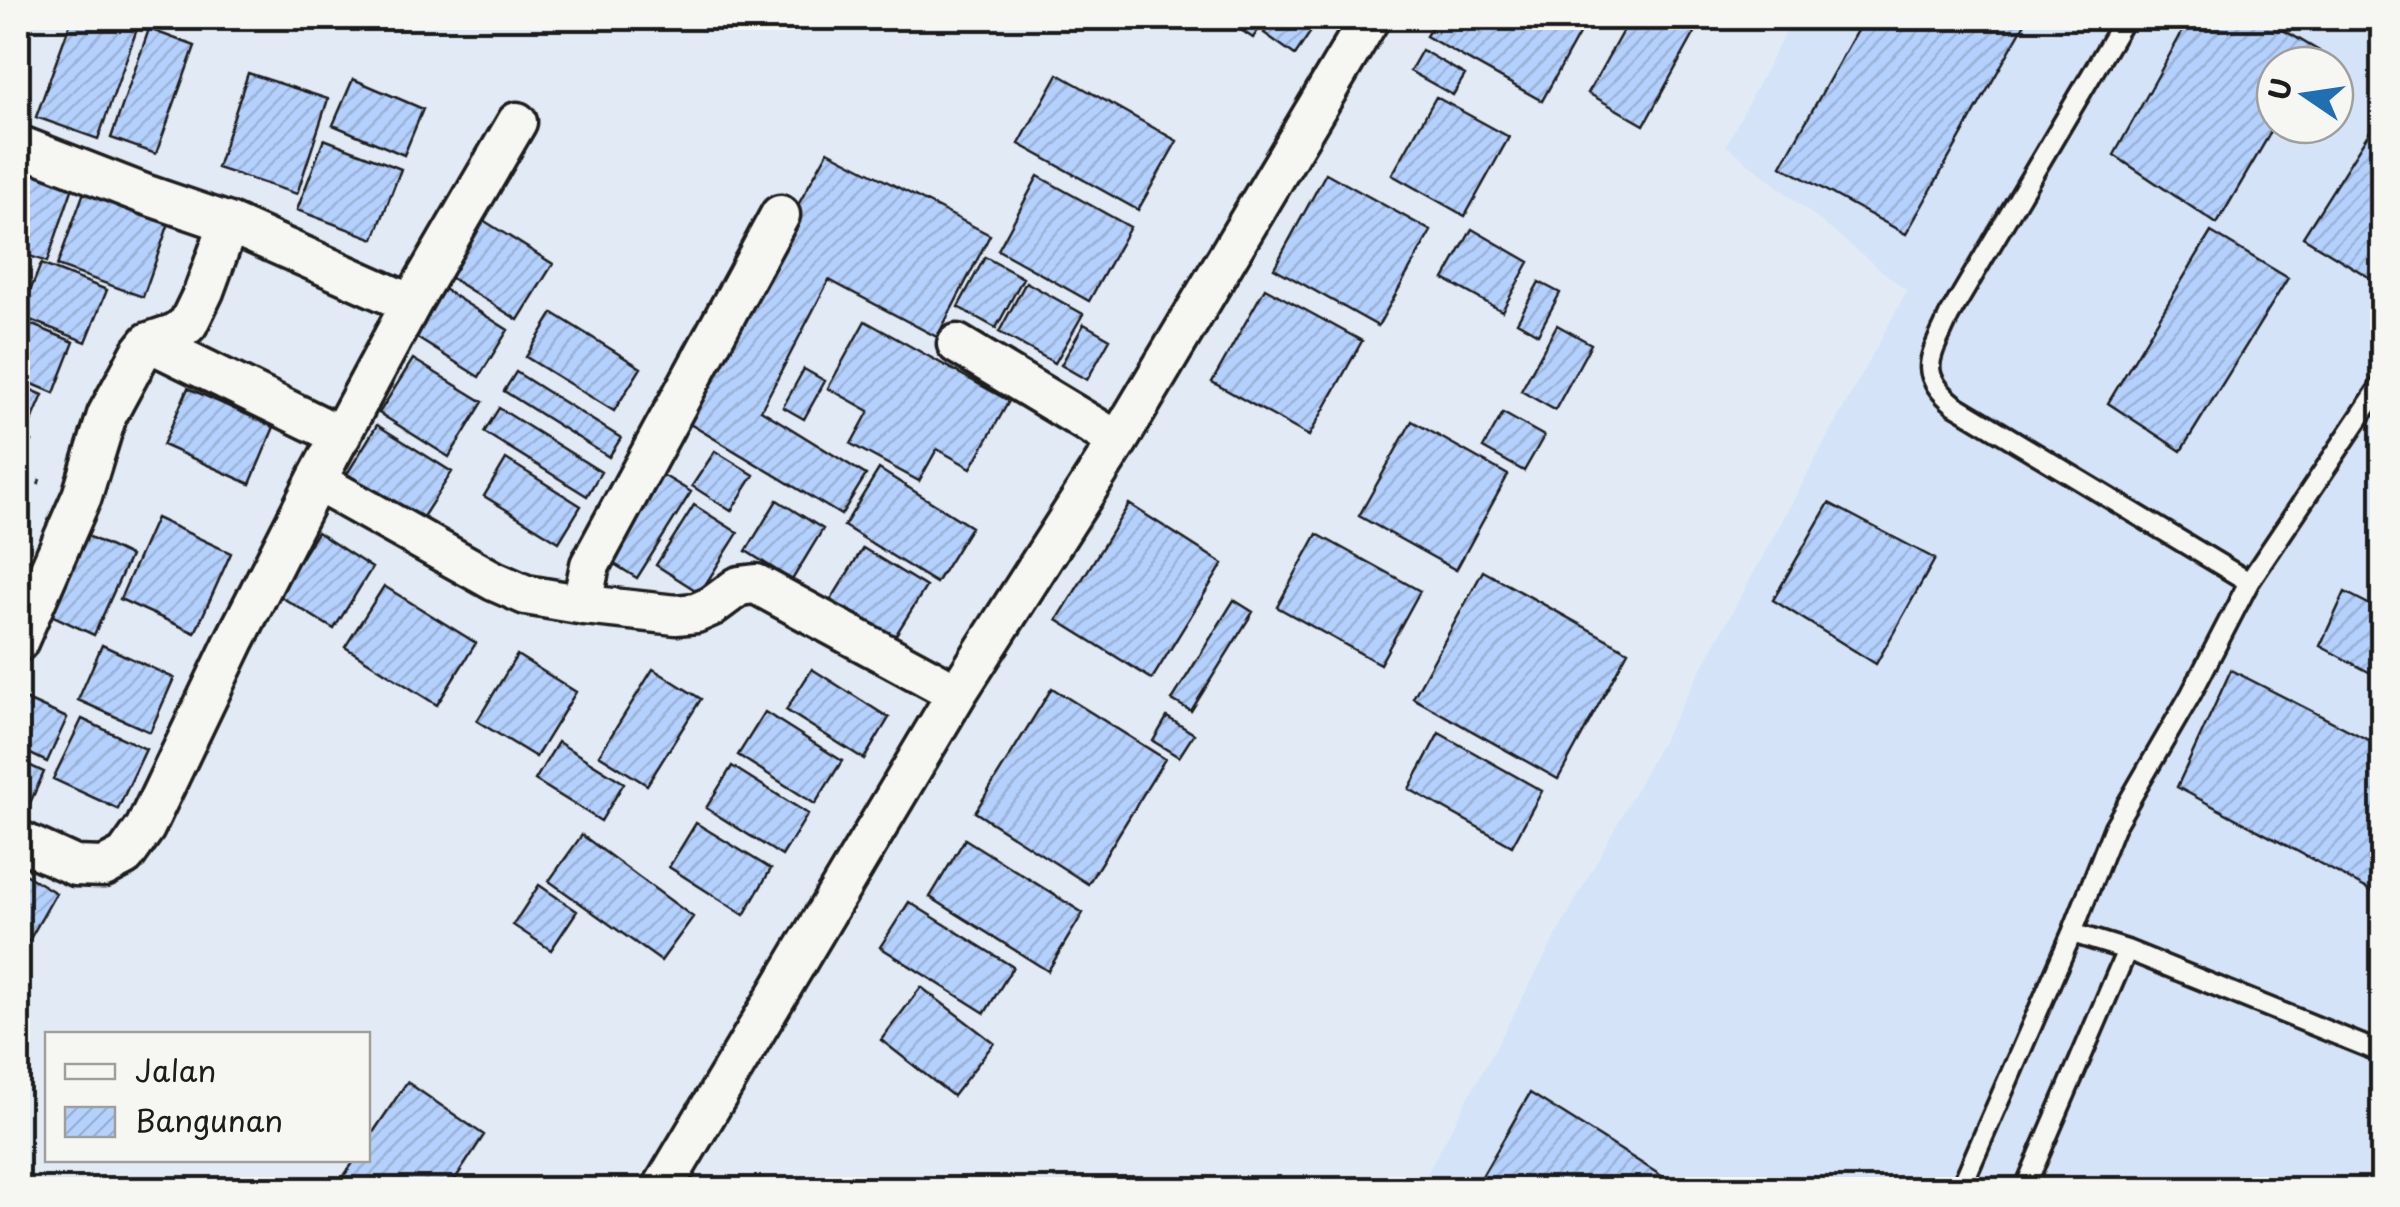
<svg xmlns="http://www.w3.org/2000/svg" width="2400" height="1207" viewBox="0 0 2400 1207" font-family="'Playpen Sans',sans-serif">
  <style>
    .built { fill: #d4e3f7; fill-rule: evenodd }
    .building { fill: url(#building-hatch); stroke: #1c1c1c; stroke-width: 2.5 }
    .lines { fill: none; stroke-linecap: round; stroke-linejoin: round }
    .service-casing { stroke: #1c1c1c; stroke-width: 25 }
    .minor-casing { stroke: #1c1c1c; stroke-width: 45 }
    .path { stroke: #1c1c1c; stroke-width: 6; stroke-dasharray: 2.5 8; stroke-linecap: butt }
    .service { stroke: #f6f6f2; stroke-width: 18 }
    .minor { stroke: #f6f6f2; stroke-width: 38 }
  </style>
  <defs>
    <pattern id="building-hatch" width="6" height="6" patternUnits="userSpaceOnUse" patternTransform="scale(2.5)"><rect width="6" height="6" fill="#b4d0fd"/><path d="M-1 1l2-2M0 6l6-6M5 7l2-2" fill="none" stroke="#9ab2d8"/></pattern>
  </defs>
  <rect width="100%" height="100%" fill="#e2ebf5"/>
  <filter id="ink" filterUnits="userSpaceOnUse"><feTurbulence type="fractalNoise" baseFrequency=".01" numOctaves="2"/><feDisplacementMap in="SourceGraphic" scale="20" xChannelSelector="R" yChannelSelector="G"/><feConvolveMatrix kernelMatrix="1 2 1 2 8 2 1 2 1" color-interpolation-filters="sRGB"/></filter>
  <g filter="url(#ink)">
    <!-- built -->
    <path class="built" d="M1793,18H2382V1189L1418,1190L1907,291L1726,145ZM2275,65H2335V125H2275Z"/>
    <!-- building -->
    <path class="building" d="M72,18H104L137,29L98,139L36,117Z
      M1223,18H1266L1253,38Z
      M1275,18H1320L1295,55L1264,33Z
      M1437,18H1588L1542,101L1426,36Z
      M1630,18H1703L1644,125L1588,93Z
      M1864,18H2028L1906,234L1781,166Z
      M2190,18H2263L2319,51L2310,65H2275V125L2217,224L2114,155Z
      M149,29L195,46L156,154L111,138Z
      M1422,50L1465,75L1453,95L1410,71Z
      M248,73L328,99L297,194L217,168Z
      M1058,74L1177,141L1138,210L1019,144Z
      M353,79L423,109L404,155L333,125Z
      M1436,97L1509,137L1465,216L1392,175Z
      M2382,112V274L2377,282L2303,237Z
      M324,139L401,169L374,239L297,210Z
      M828,151L990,235L937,337L829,280L761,410L866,475L841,515L680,418Z
      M18,165L74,184L47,262L18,252Z
      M1326,173L1431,231L1378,326L1274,268Z
      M1038,176L1130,227L1089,301L998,250Z
      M84,192L169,223L143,297L57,266Z
      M483,220L553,264L518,320L448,276Z
      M1472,229L1529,262L1502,311L1444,279Z
      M2211,232L2288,278L2181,451L2108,403Z
      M985,257L1023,278L996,328L958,307Z
      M41,264L107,290L86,342L20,316Z
      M1026,282L1083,314L1055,363L999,332Z
      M1539,282L1560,293L1538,334L1517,322Z
      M439,286L508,330L479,377L411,334Z
      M1265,288L1362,341L1309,436L1212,382Z
      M553,313L641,368L614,411L526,357Z
      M18,319L74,342L54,393L18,378Z
      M865,321L1009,401L971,468L937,449L919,481L851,444L869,411L828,388Z
      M1084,324L1110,339L1087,380L1061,365Z
      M1557,325L1591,344L1555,410L1521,391Z
      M413,359L483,402L449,457L379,413Z
      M804,369L825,381L804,419L783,407Z
      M516,372L621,438L609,457L504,391Z
      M18,384L43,395L27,432L18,428Z
      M188,388L274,427L250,484L163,445Z
      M499,408L601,472L587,496L484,432Z
      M1503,413L1544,436L1524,471L1483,448Z
      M1412,421L1508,475L1456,570L1359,516Z
      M377,425L452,472L421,520L347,474Z
      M18,435L32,441L18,476Z
      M715,451L754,475L731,511L692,486Z
      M506,459L581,506L559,542L484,496Z
      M651,468L691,492L637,578L598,554Z
      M879,469L971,527L936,583L844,526Z
      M777,500L823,529L792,580L746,551Z
      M1829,503L1935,559L1876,664L1773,600Z
      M1129,504L1223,564L1152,679L1057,620Z
      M694,505L738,533L700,593L656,565Z
      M156,518L231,553L195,633L120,599Z
      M73,529L130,556L94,635L36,608Z
      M317,532L372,568L334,629L278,595Z
      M1317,534L1420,591L1380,664L1277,607Z
      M863,548L926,587L892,641L829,603Z
      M1483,571L1628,651L1558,779L1413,698Z
      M384,586L476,643L437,705L345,647Z
      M2345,592L2382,611V679L2320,646Z
      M1234,600L1253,612L1191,711L1172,700Z
      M102,645L174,678L150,732L78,700Z
      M517,655L576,692L536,757L477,721Z
      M653,669L701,699L647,785L599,755Z
      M812,669L889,718L864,759L786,710Z
      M2231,670L2382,747V884L2377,894L2177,787Z
      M1052,688L1165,759L1088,884L975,812Z
      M18,696L67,718L47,762L18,748Z
      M765,712L842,761L815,804L738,755Z
      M1167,717L1194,734L1179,757L1153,741Z
      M82,719L146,749L118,809L53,779Z
      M1439,733L1542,791L1512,846L1409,789Z
      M558,742L624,783L601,821L535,780Z
      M18,760L44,772L20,825L18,824Z
      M732,766L808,814L782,856L706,808Z
      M696,823L771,869L744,915L669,867Z
      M582,835L693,917L661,961L549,881Z
      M965,839L1083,913L1048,971L930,897Z
      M18,870L56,893L18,960Z
      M539,885L577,911L551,950L513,925Z
      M909,902L1013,967L985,1013L880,947Z
      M921,987L994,1043L953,1096L881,1040Z
      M407,1082L484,1135L448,1190H334L355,1160H368V1140Z
      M1530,1093L1684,1190H1474Z"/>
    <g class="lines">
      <!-- service casing -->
      <g class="service-casing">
        <path id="service" d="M2125,18L1949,316C1931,357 1915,372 1955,405L2249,582
          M2072,933L2127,950L2382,1053
          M1960,1190L2072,933L2114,827L2191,694L2249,582L2382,384
          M2024,1190L2127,950"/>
      </g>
      <!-- minor casing -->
      <g class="minor-casing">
        <path id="minor" d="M517,122L411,304L316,481L494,581L526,595L585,605L676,615L696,613L712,606L739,586L756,584L957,693
          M18,145L144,194L229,223L411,304
          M149,342L341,436
          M957,344L1118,441
          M585,605L584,594L590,565L780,215
          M18,642L82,496L107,415L141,352L149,342L176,333L188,324L204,291L229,223
          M18,840L75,866L104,867L125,856L145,828L234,642L316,481
          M661,1190L957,693L1118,441L1370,18"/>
      </g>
      <!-- path -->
      <path class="path" d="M18,475L45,484"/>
      <!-- service -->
      <use href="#service" class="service"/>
      <!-- minor -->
      <use href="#minor" class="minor"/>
    </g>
  </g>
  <!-- margin -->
  <rect width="2400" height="1207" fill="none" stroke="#f6f6f2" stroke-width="60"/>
  <rect x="30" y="30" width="2340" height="1147" fill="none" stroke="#1c1c1c" stroke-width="4" filter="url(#ink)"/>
  <!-- legend -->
  <rect x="45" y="1032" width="325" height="130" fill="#f6f6f2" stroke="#9f9f9c" stroke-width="2.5"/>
  <rect x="65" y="1064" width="50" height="15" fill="#f6f6f2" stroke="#9f9f9c" stroke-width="2.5"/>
  <text x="135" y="1082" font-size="30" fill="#1c1c1c">Jalan</text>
  <rect x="65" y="1107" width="50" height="30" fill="url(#building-hatch)" stroke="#9f9f9c" stroke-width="2.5"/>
  <text x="135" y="1132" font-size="30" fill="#1c1c1c">Bangunan</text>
  <!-- north arrow -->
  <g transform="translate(2305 95) rotate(283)"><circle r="48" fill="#f6f6f2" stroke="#9f9f9c" stroke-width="2.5"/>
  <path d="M0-8L18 38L0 25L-18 38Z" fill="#1f6fb2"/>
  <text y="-15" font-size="28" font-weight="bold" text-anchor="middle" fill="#1c1c1c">U</text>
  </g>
</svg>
